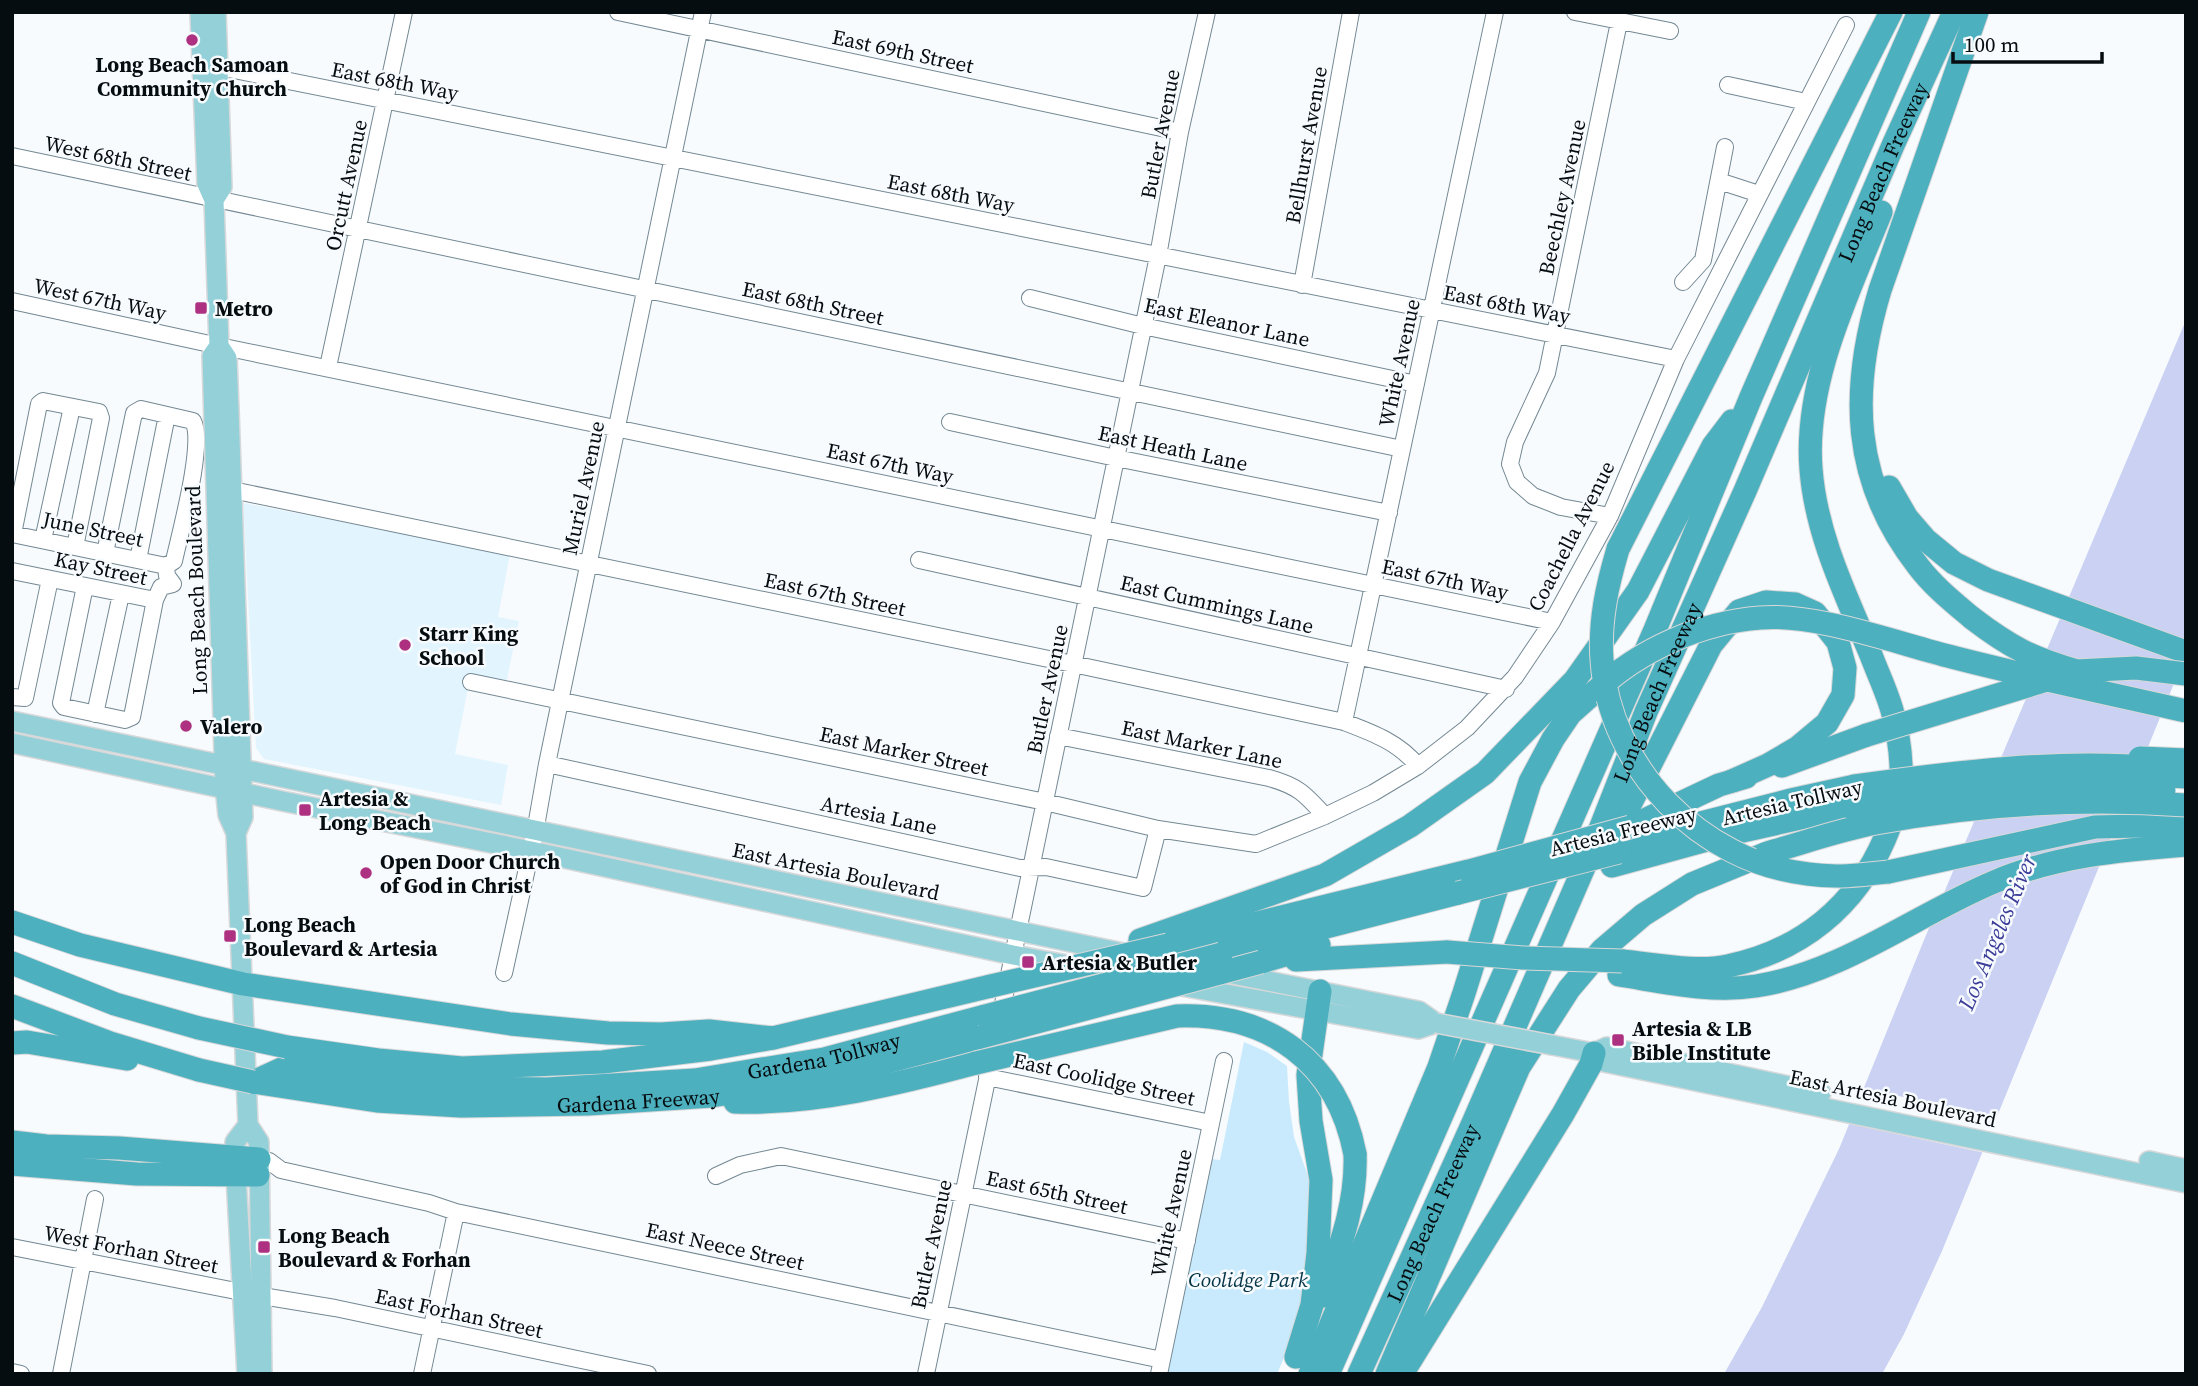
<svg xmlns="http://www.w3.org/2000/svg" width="2198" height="1386" viewBox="0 0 2198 1386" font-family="'Source Serif 4',serif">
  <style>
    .built { fill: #e2f4fe }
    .green { fill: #c8eafc }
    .water { fill: #cad1f2 }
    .pier { fill: #f7fbfe }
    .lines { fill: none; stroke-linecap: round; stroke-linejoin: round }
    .minor-casing { stroke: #748893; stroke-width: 18 }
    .major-casing { stroke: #d7d8d9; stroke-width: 22 }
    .highway-casing { stroke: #d7d8d9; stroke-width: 25 }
    .minor { stroke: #fff; stroke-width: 16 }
    .major { stroke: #94d0d8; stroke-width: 19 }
    .highway { stroke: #4cb0be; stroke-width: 23 }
    .major-bridge-casing { stroke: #d7d8d9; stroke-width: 22; stroke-linecap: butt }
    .highway-bridge-casing { stroke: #d7d8d9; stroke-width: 25; stroke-linecap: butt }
    .major-bridge { stroke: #94d0d8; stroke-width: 19 }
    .highway-bridge { stroke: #4cb0be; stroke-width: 23 }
    .poi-dot { fill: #ae3081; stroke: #f7fbfe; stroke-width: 2.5 }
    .labels { text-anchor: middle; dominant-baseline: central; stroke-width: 5; stroke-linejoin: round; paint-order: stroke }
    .street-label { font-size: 21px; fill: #060d10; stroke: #f7fbfe }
    .poi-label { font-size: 21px; font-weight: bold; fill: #060d10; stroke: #f7fbfe; text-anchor: start }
    .park-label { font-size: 21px; font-style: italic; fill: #023346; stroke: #f7fbfe }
    .water-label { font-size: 23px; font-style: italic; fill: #3b3d99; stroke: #f7fbfe }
  </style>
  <rect width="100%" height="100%" fill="#f7fbfe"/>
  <!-- built -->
  <path class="built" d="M243,503L510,554L498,617L519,621L506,684L470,678L455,754L508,765L501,805L264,759L256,748Z"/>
  <!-- green -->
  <path class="green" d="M1244,1042L1267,1052L1287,1066L1289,1102L1294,1137L1316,1198L1304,1310L1277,1374H1165L1211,1159L1220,1160Z"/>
  <!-- water -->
  <path class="water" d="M2186,320V654L1942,1251L1904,1334L1882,1374H1724L1762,1307L1839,1149L1924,940Z"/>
  <!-- pier -->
  <path class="pier" d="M1860,1088L2000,1117L1985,1153L1846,1123Z"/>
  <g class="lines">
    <!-- minor casing -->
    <g class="minor-casing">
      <path id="minor" d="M618,12L1180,132
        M1575,12L1670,31
        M219,67L1676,359
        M1728,85L1806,102
        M12,156L1402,449
        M1719,181L1759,194
        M1683,282L1703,260L1725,147
        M1302,285L1351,12
        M1030,298L1143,326L1416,384
        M12,301L219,346L1552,622
        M328,367L404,12
        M950,422L1116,458L1389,513
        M232,490L1073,664L1344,722C1373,733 1398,742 1418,766
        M1610,516L1561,507L1533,496L1517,482L1510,464L1515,442L1547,373L1619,22
        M12,534L166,566
        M13,534L39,404L43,401L99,412L101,418L75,547
        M43,540L72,407
        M138,560L167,415
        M919,560L1506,689
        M12,571L155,600
        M85,586L61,703L64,707L125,720L132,717L155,600L161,587L173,584L167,576L166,566L174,561C180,533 205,443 193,421L141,409L134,413L105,553
        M471,682L1045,802L1158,829L1256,844L1325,816L1373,793L1418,766L1467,728L1515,677L1552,622L1610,516L1676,359L1846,25
        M12,697L25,698L50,579
        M95,714L121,594
        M1344,722L1495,12
        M1058,736L1269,778C1298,786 1305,794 1325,816
        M547,764L1020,868L1046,867L1143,888L1158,829
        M504,973L535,832L547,764L703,12
        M1000,1018L1158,256L1180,132L1207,12
        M987,1077L1211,1123
        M259,1159L269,1161L281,1170L429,1203L456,1212L1162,1360
        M716,1176L740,1165L781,1156L1187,1241
        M12,1247L241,1292
        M262,1296L335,1308L648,1374
        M12,1372L21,1374
        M61,1374L95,1199
        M422,1374L456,1212
        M926,1374L993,1051
        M1159,1374L1224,1061"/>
    </g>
    <!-- major casing -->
    <g class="major-casing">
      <path id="major" d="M200,12L207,184L214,200L219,346L227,358L229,410L243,817L236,833
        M214,200L222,187L216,12
        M219,346L212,356L225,787L228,815L236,833L248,1125L259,1142L262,1374
        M12,721L1128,954
        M12,743L282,801L531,851L1013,955L1132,977
        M1223,972L1419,1011L1436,1023
        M1176,985L1418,1029L1436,1023
        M1552,1045L1594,1053L1604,1062L2186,1183
        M1594,1053L1607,1047L1821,1093
        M2149,1161L2186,1169
        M247,1374L235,1158V1142L248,1125"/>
    </g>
    <!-- highway casing -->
    <g class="highway-casing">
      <g id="highway">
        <path d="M1889,487L1907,518L1926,540L1954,563L1988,580L2186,652"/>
        <path d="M1618,549L1891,12"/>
        <path d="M1972,618C1953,602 1933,586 1918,566C1851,480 1850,390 1880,290L1977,12"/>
        <path d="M1782,766L1867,735"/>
        <path d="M1630,827L1719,785L1746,777"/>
        <path d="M1622,843L1791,800L1855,786"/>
        <path d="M1610,844L1711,645L1739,611L1766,602L1795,604L1815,613L1838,642L1845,668L1843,695L1827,723L1797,748L1768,765L1732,781"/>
        <path d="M1612,866L1729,834L1850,807"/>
        <path d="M1888,872L2095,827L2186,825"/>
        <path d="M12,922L80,945L243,984L511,1024L608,1033L661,1034L709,1031L773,1038"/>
        <path d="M1140,940L1325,875L1410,826L1485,773L1575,680L1638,591L1713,446L1732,421"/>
        <path d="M1168,945L1469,871"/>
        <path d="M1221,954L1458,893"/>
        <path d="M1296,960L1447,952"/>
        <path d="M1622,961C1654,964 1697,973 1728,966C1801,951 1856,906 1885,838C1892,821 1900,801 1901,782C1902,759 1899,737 1893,714C1888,694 1878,674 1871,655C1846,595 1816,535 1811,469C1804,381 1849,292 1881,212"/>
        <path d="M1261,962L1319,945"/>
        <path d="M12,963L115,1004L199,1028"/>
        <path d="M1619,975C1664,982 1711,993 1756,986C1842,973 1915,915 1994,882C2055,856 2120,850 2186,845"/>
        <path d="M12,1006L110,1043L199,1070"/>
        <path d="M12,1043L27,1042L127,1059"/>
        <path d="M287,1047L378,1060L462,1068L603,1062L711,1049L773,1038L991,986"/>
        <path id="s1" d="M253,1082L286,1067L371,1080L461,1088L547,1089L695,1080L824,1059L985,1016"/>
        <path id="s2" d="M253,1082L377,1101L461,1106L588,1104L712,1096L846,1073L981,1037"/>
        <path d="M735,1102C813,1105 902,1083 976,1063"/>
        <path d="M12,1142L46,1146L119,1148L259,1159"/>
        <path d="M12,1164L137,1174L258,1175"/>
        <path d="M1323,1296C1339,1249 1357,1205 1355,1154"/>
        <path d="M1296,1357L1312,1305L1318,1253L1321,1180L1311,1121L1308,1075L1320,991"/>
        <path d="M1310,1374L1439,1067L1464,993L1530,782L1553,739L1570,714L1597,690"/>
        <path d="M1328,1374L1655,630L1751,397L1919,12"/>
        <path id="s3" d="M1359,1374L1473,1123L1595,842L1646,712L1745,491L1894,143L1954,12"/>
        <path d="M1387,1374L1519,1067L1569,989L1602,950L1643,915L1692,884L1765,854"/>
        <path d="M1402,1374L1563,1114L1591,1064L1594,1053"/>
      </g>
    </g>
    <!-- minor -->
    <use href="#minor" class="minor"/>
    <!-- major -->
    <use href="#major" class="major"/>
    <!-- highway -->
    <use href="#highway" class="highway"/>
    <!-- major-bridge casing -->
    <g class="major-bridge-casing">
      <path id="major-bridge" d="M1436,1023L1552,1045"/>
    </g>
    <!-- highway-bridge casing -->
    <g class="highway-bridge-casing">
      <path id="highway-bridge" d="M1618,549C1607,586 1599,622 1602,660C1609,768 1701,862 1808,874C1835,878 1861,875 1888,872
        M1972,618C2010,647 2031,658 2077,671
        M1597,690C1639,650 1702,622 1760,618C1816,613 1896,643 1952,657C2029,677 2108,693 2186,711
        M1867,735L2076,671L2136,668L2186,674
        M2140,758L2186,760
        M2141,774L2186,777
        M1855,786C1955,772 2057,759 2158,768
        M1850,807C1933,795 2016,783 2100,785C2121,786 2143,788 2164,790
        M1767,853C1803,843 1839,830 1876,823C1977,804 2083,798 2186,805
        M1469,871L1630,827
        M1458,893L1619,852
        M1447,952L1523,958L1622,961
        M991,986L1168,945
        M985,1016L1221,954
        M199,1028L287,1047
        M981,1037L1261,962
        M976,1063L1177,1016C1269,1013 1337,1061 1355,1154
        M199,1070L253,1082"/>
    </g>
    <!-- major-bridge -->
    <use href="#major-bridge" class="major-bridge"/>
    <!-- highway-bridge -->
    <use href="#highway-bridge" class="highway-bridge"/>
  </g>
  <!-- markers -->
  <g class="poi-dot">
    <circle cx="192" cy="40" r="7"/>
    <rect x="194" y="301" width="14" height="14" rx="3.5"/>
    <circle cx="405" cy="645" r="7"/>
    <circle cx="186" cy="726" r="7"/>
    <rect x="298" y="803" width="14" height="14" rx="3.5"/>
    <circle cx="366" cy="873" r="7"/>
    <rect x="223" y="929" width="14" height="14" rx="3.5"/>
    <rect x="1021" y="955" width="14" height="14" rx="3.5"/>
    <rect x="1611" y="1033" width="14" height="14" rx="3.5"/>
    <rect x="257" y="1240" width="14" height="14" rx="3.5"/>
  </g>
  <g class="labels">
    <!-- street labels -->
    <g class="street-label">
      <text transform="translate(903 51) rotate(12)">East 69th Street</text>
      <text transform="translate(395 81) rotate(11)">East 68th Way</text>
      <text transform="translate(1160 134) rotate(-79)">Butler Avenue</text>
      <text transform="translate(1306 145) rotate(-80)">Bellhurst Avenue</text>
      <text transform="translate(118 158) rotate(12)">West 68th Street</text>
      <text stroke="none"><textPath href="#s3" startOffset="1311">Long Beach Freeway</textPath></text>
      <text transform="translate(346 185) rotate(-78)">Orcutt Avenue</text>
      <text transform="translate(951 193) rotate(11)">East 68th Way</text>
      <text transform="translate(1562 197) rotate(-78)">Beechley Avenue</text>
      <text transform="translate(100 299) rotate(12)">West 67th Way</text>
      <text transform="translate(813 303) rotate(12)">East 68th Street</text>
      <text transform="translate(1507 304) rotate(11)">East 68th Way</text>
      <text transform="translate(1227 322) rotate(12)">East Eleanor Lane</text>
      <text transform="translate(1399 363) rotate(-78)">White Avenue</text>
      <text transform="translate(1173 448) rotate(12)">East Heath Lane</text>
      <text transform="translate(890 463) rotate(12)">East 67th Way</text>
      <text transform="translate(583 488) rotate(-78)">Muriel Avenue</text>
      <text transform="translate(93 529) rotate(12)">June Street</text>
      <text transform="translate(1571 536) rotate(-63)">Coachella Avenue</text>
      <text transform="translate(101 568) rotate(12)">Kay Street</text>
      <text transform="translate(1445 579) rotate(12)">East 67th Way</text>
      <text transform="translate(196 590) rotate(-92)">Long Beach Boulevard</text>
      <text transform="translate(835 594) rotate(12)">East 67th Street</text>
      <text transform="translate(1217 604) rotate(13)">East Cummings Lane</text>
      <text transform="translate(1047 689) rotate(-78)">Butler Avenue</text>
      <text stroke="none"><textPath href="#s3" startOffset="744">Long Beach Freeway</textPath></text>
      <text transform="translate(1202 744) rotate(12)">East Marker Lane</text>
      <text transform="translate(904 751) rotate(12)">East Marker Street</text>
      <text transform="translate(1792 802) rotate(-13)">Artesia Tollway</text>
      <text transform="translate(879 815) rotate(12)">Artesia Lane</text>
      <text transform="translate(1623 831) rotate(-14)">Artesia Freeway</text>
      <text transform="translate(836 871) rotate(12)">East Artesia Boulevard</text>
      <text stroke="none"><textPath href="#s1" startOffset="578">Gardena Tollway</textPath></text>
      <text transform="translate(1104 1079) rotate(12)">East Coolidge Street</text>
      <text transform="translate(1893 1098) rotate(12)">East Artesia Boulevard</text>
      <text stroke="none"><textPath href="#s2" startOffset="387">Gardena Freeway</textPath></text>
      <text transform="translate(1057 1192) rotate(12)">East 65th Street</text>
      <text transform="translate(1171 1213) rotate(-78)">White Avenue</text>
      <text stroke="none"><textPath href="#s3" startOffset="177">Long Beach Freeway</textPath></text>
      <text transform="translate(931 1244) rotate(-78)">Butler Avenue</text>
      <text transform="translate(725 1246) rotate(12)">East Neece Street</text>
      <text transform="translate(131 1249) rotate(11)">West Forhan Street</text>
      <text transform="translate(459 1313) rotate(12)">East Forhan Street</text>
    </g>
    <!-- poi labels -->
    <g class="poi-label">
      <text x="192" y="64" text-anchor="middle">Long Beach Samoan<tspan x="192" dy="24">Community Church</tspan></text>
      <text x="215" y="308">Metro</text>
      <text x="419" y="633">Starr King<tspan x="419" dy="24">School</tspan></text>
      <text x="200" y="726">Valero</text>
      <text x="319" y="798">Artesia &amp;<tspan x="319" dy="24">Long Beach</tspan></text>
      <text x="380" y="861">Open Door Church<tspan x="380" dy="24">of God in Christ</tspan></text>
      <text x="244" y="924">Long Beach<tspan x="244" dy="24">Boulevard &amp; Artesia</tspan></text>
      <text x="1042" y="962">Artesia &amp; Butler</text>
      <text x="1632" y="1028">Artesia &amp; LB<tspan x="1632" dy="24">Bible Institute</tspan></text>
      <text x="278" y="1235">Long Beach<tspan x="278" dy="24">Boulevard &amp; Forhan</tspan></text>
    </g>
    <!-- park labels -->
    <g class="park-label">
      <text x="1248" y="1279">Coolidge Park</text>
    </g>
    <!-- water labels -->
    <g class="water-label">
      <text transform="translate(1997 932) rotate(-67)">Los Angeles River</text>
    </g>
  </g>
  <!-- border -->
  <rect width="2198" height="1386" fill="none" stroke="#060d10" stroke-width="28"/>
  <!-- scale -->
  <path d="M1953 52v10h149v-10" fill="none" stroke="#060d10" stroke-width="3.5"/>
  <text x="1964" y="52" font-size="21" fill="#060d10" stroke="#f7fbfe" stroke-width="5" paint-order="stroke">100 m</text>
</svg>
